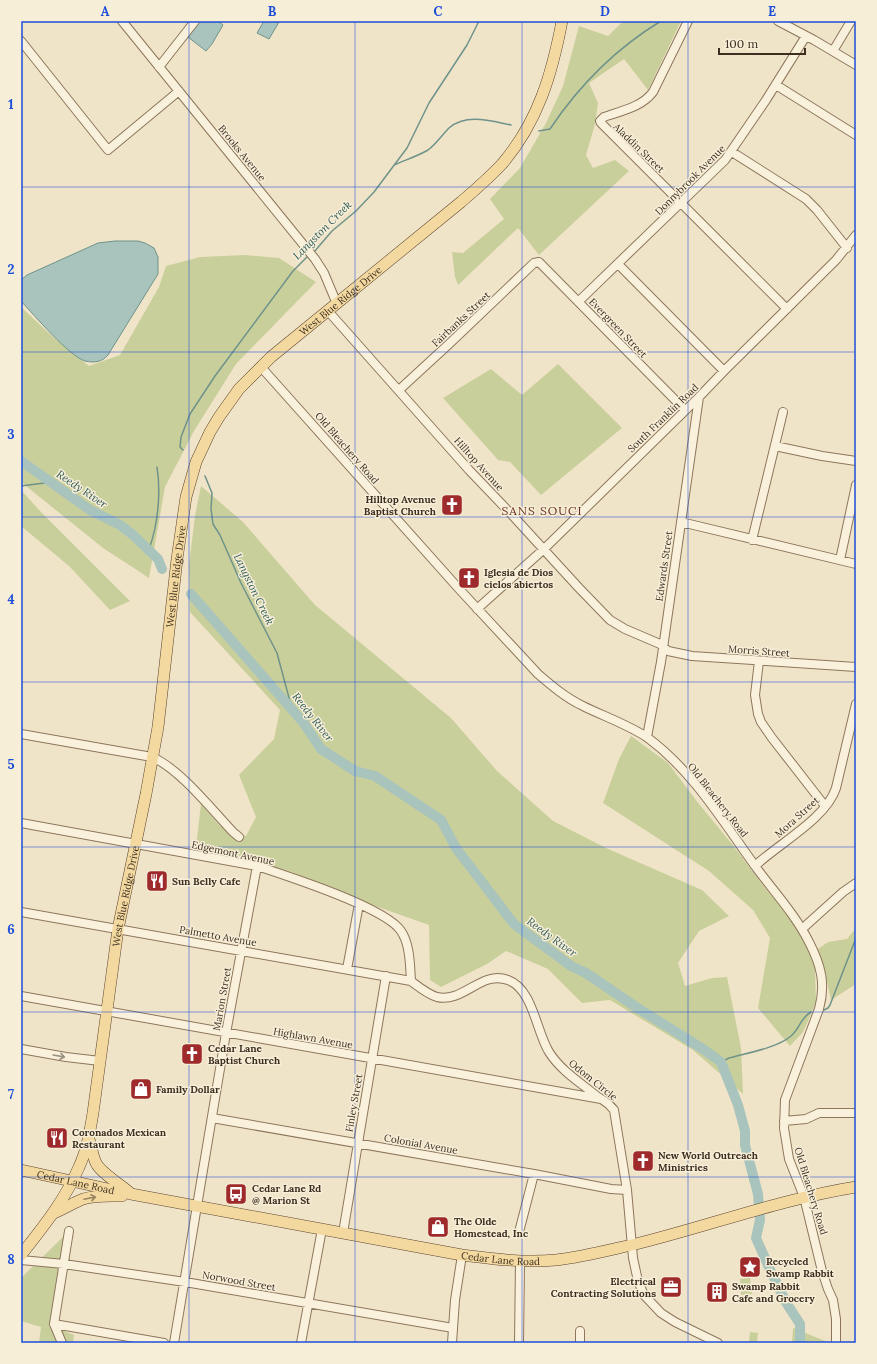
<svg xmlns="http://www.w3.org/2000/svg" width="877" height="1364" viewBox="0 0 877 1364" font-family="Lora,serif">
  <style>
    .green { fill: #c9cf9b }
    .water { fill: #a9c4bc; stroke: #6f938a }
    .lines { fill: none; stroke-linecap: round; stroke-linejoin: round }
    .stream { stroke: #6f938a; stroke-width: 1.5 }
    .river { stroke: #a9c4bc; stroke-width: 10 }
    .minor-casing { stroke: #8d765c; stroke-width: 10 }
    .major-casing { stroke: #5b4430; stroke-width: 12 }
    .minor { stroke: #faf1dc; stroke-width: 8 }
    .major { stroke: #f3d9a0; stroke-width: 11 }
    .oneway { stroke: #9c907e }
    .oneway2 { stroke: #988460 }
    .grid { fill: none; stroke: #1d4ed8; stroke-width: 1; stroke-opacity: 0.55 }
    .labels { text-anchor: middle; dominant-baseline: central; stroke-width: 3; stroke-linejoin: round; paint-order: stroke }
    .street-label { font-size: 10px; fill: #3d2e20; stroke: #f7eed8 }
    .poi-label { font-size: 10px; font-weight: bold; fill: #3d2e20; stroke: #f7eed8; text-anchor: start }
    .water-label { font-size: 11px; font-style: italic; fill: #2f5d5a; stroke: #f7eed8 }
    .quarter-label { font-size: 12px; letter-spacing: 1px; fill: #6b2e1e; stroke: #f7eed8 }
    .neatline { fill: none; stroke: #1d4ed8; stroke-width: 1.5 }
    .grid-label { font-size: 13px; text-anchor: middle; font-weight: bold; fill: #1d4ed8 }
  </style>
  <rect width="100%" height="100%" fill="#f0e4c8"/>
  <!-- green -->
  <path class="green" d="M636,21H681L648,90L624,59L589,83L598,103L595,124L586,155L593,168L615,160L629,171L539,255L518,228L458,285L455,277L452,252L463,253L504,219L490,199L520,168L546,123L563,86L579,26L608,36L621,23Z
    M244,255L279,258L316,282L236,364L194,431L165,487L149,578L103,548L21,482V307L53,337L89,366L120,355L159,287L166,266L200,257Z
    M558,364L622,428L541,495L510,462L498,460L443,398L491,369L522,395Z
    M201,486L243,522L315,605L451,718L497,771L553,821L606,848L702,890L729,916L699,931L678,963L685,986L712,978L727,977L741,1048L743,1094L693,1050L610,1000L582,1003L548,969L506,951L487,964L441,987L430,980L429,925L378,907L289,871L196,847L201,804L220,826L246,836L256,817L239,775L274,739L280,710L190,612L189,565L195,516Z
    M21,490L41,512L130,601L110,610L69,566L21,526Z
    M631,736L668,763L699,804L732,844L765,888L802,929L815,969L816,1003L803,1032L790,1046L758,1008L770,938L753,910L709,871L603,803L619,759Z
    M856,928V984L831,1000L825,972L818,949L828,942L847,939Z
    M67,1233L51,1326L74,1335L73,1343H39L41,1327L21,1321V1278Z
    M750,1278L752,1294L741,1295L740,1279Z
    M793,1328L830,1343H792Z
    M750,1332L758,1333L757,1343H749Z"/>
  <!-- water -->
  <path class="water" d="M200,21H218L223,25L212,44L206,51L188,37Z
    M264,21L279,22L269,39L257,33Z
    M115,241H138L145,243L154,248L158,257V274L108,355C102,362 95,363 85,361C69,356 34,315 21,301V280L27,275L98,243Z"/>
  <g class="lines">
    <!-- stream -->
    <path class="stream" d="M539,131L550,129C580,84 615,49 661,21
      M394,165C405,160 418,156 428,150C436,144 442,135 449,128C466,113 491,121 511,125
      M314,252L332,231L356,211L374,192L407,148L429,103L467,45L479,21
      M183,450L180,447L181,437L190,414L215,376L293,271L309,255
      M205,476L212,493L211,509L213,524L220,535L241,583L277,653L292,709
      M21,486L52,482
      M149,549C158,525 161,493 157,467
      M824,1010L828,1008L830,1005L856,938
      M721,1062L729,1058C747,1053 777,1048 791,1036C800,1029 800,1018 811,1012"/>
    <!-- river -->
    <path class="river" d="M21,461L90,510L120,525L133,535L158,559L162,569
      M191,594L303,722L321,749L355,771L375,776L441,820L456,848L514,924L571,966L586,973L636,1007L703,1049L721,1062L738,1105L745,1131V1145L758,1194L760,1220L756,1238L772,1274L787,1304L800,1324V1343"/>
    <!-- minor casing -->
    <g class="minor-casing">
      <path id="minor" d="M122,21L315,259L324,273L337,304
        M688,21L653,92C642,107 621,111 604,117L600,121L601,123L787,309
        M778,21L814,40L856,65
        M21,41L108,150L179,91
        M833,51L851,21
        M159,67L195,21
        M776,85L856,135
        M732,152L806,199L817,210L847,248
        M618,264L724,371
        M579,301L725,160L766,100L806,36
        M328,311L469,470L514,517L579,588L610,620L625,629L660,644L668,651L692,656L856,667
        M261,367L460,590L538,674C552,686 566,698 583,706C603,716 629,725 648,738C694,772 725,825 758,870C776,894 796,916 809,942C821,965 826,984 819,1009L785,1100L784,1128L789,1159L804,1197L822,1271L828,1289L833,1300L836,1319V1343
        M399,390L449,344L534,263L539,262L685,410
        M775,446L822,456L856,461
        M681,522L856,564
        M752,540L783,412
        M840,560L856,485
        M477,609L544,549L699,397L724,371L836,260L856,235
        M759,661L755,695L758,714L761,722L772,738L825,806
        M21,734L152,757C180,769 212,810 233,832L239,837
        M647,737L661,662L699,397
        M21,823L257,866C287,876 385,907 401,931C410,944 410,965 411,981
        M755,866C778,844 826,819 836,788L856,704
        M21,912L411,981C419,987 427,994 437,997C464,1003 481,970 508,980C533,989 536,1031 549,1052C561,1071 581,1083 598,1097C606,1102 608,1102 614,1110L627,1190L633,1258L638,1281L644,1295L661,1313L675,1322L718,1343
        M802,929L843,892L856,883
        M347,969L359,904
        M21,996L601,1099
        M21,1049L66,1057L100,1061
        M212,1118L534,1174L611,1189L627,1190
        M784,1121L806,1119L819,1113H856
        M519,1232L534,1174
        M343,1233L386,976
        M21,1260L64,1264L185,1282L453,1328
        M54,1324L164,1343
        M62,1343L54,1324L69,1231
        M174,1343L226,1033L257,866
        M301,1343L322,1229
        M452,1343L455,1300L462,1255
        M519,1343L520,1261
        M580,1343V1331"/>
    </g>
    <!-- major casing -->
    <g class="major-casing">
      <g id="major">
        <path d="M89,1139C91,1146 93,1157 96,1163C101,1173 120,1184 129,1192"/>
        <path id="s1" d="M21,1170L131,1194L462,1255C493,1259 524,1263 556,1260C583,1257 609,1250 636,1244C709,1226 781,1199 856,1187"/>
        <path d="M54,1213C64,1209 73,1203 83,1199C96,1195 109,1196 122,1196"/>
        <path id="s2" d="M21,1255C43,1227 65,1200 79,1167C87,1150 90,1131 93,1113L118,929L146,794L158,727L177,559L186,497L196,462L210,432L219,417L239,389L271,357L461,202C475,190 489,178 502,164C538,122 552,74 562,21"/>
      </g>
    </g>
    <!-- minor -->
    <use href="#minor" class="minor"/>
    <!-- major -->
    <use href="#major" class="major"/>
  </g>
  <!-- one-way arrows -->
  <defs><path id="oneway-shaft" d="M-6 0H5M1.5-3L5.5 0L1.5 3" fill="none" stroke-width="1.6" stroke-linecap="round" stroke-linejoin="round"/></defs>
  <use class="oneway" href="#oneway-shaft" transform="translate(59 1056) rotate(10)"/>
  <use class="oneway2" href="#oneway-shaft" transform="translate(90 1198) rotate(-12)"/>
  <!-- grid -->
  <path class="grid" d="M189,21V1343M355,21V1343M522,21V1343M688,21V1343M21,187H856M21,352H856M21,517H856M21,682H856M21,847H856M21,1012H856M21,1177H856"/>
  <!-- icons -->
  <defs>
    <g id="church-square" transform="scale(1.15)"><rect x="-9" y="-9" width="18" height="18" rx="4" fill="#9e2a2b" stroke="#f7eed8"/><path d="M-1.2-6h2.4v3.5h3.3v2.4h-3.3V6h-2.4V-.1h-3.3v-2.4h3.3Z" fill="#fff"/></g>
    <g id="restaurant-square" transform="scale(1.15)"><rect x="-9" y="-9" width="18" height="18" rx="4" fill="#9e2a2b" stroke="#f7eed8"/><path d="M-5-6h1v4h1v-4h1v4h1v-4h1v5L-1.5 .5V6h-2V.5L-5-1ZM5-6V6H3V1.5H1.5Q1.5-4 5-6Z" fill="#fff"/></g>
    <g id="shop-square" transform="scale(1.15)"><rect x="-9" y="-9" width="18" height="18" rx="4" fill="#9e2a2b" stroke="#f7eed8"/><path d="M-5-2.5h2.3a2.7 3.5 0 0 1 5.4 0H5L5.5 6h-11ZM-1.5-2.5h3a1.5 2.3 0 0 0-3 0Z" fill="#fff"/></g>
    <g id="bus-square" transform="scale(1.15)"><rect x="-9" y="-9" width="18" height="18" rx="4" fill="#9e2a2b" stroke="#f7eed8"/><path d="M-5-6H5V4H4V6H2V4H-2V6H-4V4H-5ZM-3.5-4V0h7V-4ZM-3.5 1.2v1.5H-2V1.2ZM2 1.2v1.5H3.5V1.2Z" fill="#fff"/></g>
    <g id="sight-square" transform="scale(1.15)"><rect x="-9" y="-9" width="18" height="18" rx="4" fill="#9e2a2b" stroke="#f7eed8"/><path d="M0-6L1.8-2.2L6-1.7L2.9 1.2L3.7 5.4L0 3.3L-3.7 5.4L-2.9 1.2L-6-1.7L-1.8-2.2Z" fill="#fff"/></g>
    <g id="office-square" transform="scale(1.15)"><rect x="-9" y="-9" width="18" height="18" rx="4" fill="#9e2a2b" stroke="#f7eed8"/><path d="M-6-3h4V-5.5h4V-3h4V5H-6ZM-1-4.5V-3h2v-1.5ZM-6 0V1H6V0Z" fill="#fff"/></g>
    <g id="building-square" transform="scale(1.15)"><rect x="-9" y="-9" width="18" height="18" rx="4" fill="#9e2a2b" stroke="#f7eed8"/><path d="M-4-6H4V6H1V3H-1V6H-4ZM-2.5-4.3h1.7v1.8h-1.7ZM.8-4.3h1.7v1.8H.8ZM-2.5-1h1.7V.8h-1.7ZM.8-1h1.7V.8H.8Z" fill="#fff"/></g>
  </defs>
  <g fill-rule="evenodd">
    <use href="#church-square" x="452" y="505"/>
    <use href="#church-square" x="469" y="578"/>
    <use href="#restaurant-square" x="157" y="881"/>
    <use href="#church-square" x="192" y="1054"/>
    <use href="#shop-square" x="141" y="1089"/>
    <use href="#restaurant-square" x="57" y="1138"/>
    <use href="#church-square" x="643" y="1161"/>
    <use href="#bus-square" x="236" y="1194"/>
    <use href="#shop-square" x="438" y="1227"/>
    <use href="#sight-square" x="750" y="1267"/>
    <use href="#office-square" x="671" y="1287"/>
    <use href="#building-square" x="717" y="1292"/>
  </g>
  <g class="labels">
    <!-- street labels -->
    <g class="street-label">
      <text transform="translate(639 148) rotate(44)">Aladdin Street</text>
      <text transform="translate(242 153) rotate(51)">Brooks Avenue</text>
      <text transform="translate(690 180) rotate(-45)">Donnybrook Avenue</text>
      <text stroke="none"><textPath href="#s2" startOffset="1041">West Blue Ridge Drive</textPath></text>
      <text transform="translate(461 319) rotate(-43)">Fairbanks Street</text>
      <text transform="translate(618 328) rotate(46)">Evergreen Street</text>
      <text transform="translate(663 418) rotate(-44)">South Franklin Road</text>
      <text transform="translate(347 448) rotate(49)">Old Bleachery Road</text>
      <text transform="translate(479 464) rotate(48)">Hilltop Avenue</text>
      <text transform="translate(664 566) rotate(-82)">Edwards Street</text>
      <text stroke="none"><textPath href="#s2" startOffset="705">West Blue Ridge Drive</textPath></text>
      <text transform="translate(759 651) rotate(4)">Morris Street</text>
      <text transform="translate(718 800) rotate(52)">Old Bleachery Road</text>
      <text transform="translate(797 817) rotate(-42)">Mora Street</text>
      <text transform="translate(233 853) rotate(12)">Edgemont Avenue</text>
      <text stroke="none"><textPath href="#s2" startOffset="381">West Blue Ridge Drive</textPath></text>
      <text transform="translate(218 936) rotate(10)">Palmetto Avenue</text>
      <text transform="translate(222 999) rotate(-80)">Marion Street</text>
      <text transform="translate(313 1038) rotate(10)">Highlawn Avenue</text>
      <text transform="translate(593 1080) rotate(39)">Odom Circle</text>
      <text transform="translate(354 1103) rotate(-80)">Finley Street</text>
      <text transform="translate(421 1144) rotate(10)">Colonial Avenue</text>
      <text stroke="none"><textPath href="#s1" startOffset="56">Cedar Lane Road</textPath></text>
      <text transform="translate(811 1191) rotate(73)">Old Bleachery Road</text>
      <text stroke="none"><textPath href="#s1" startOffset="488">Cedar Lane Road</textPath></text>
      <text transform="translate(239 1281) rotate(10)">Norwood Street</text>
    </g>
    <!-- poi labels -->
    <g class="poi-label">
      <text x="436" y="499" text-anchor="end">Hilltop Avenue<tspan x="436" dy="12">Baptist Church</tspan></text>
      <text x="484" y="572">Iglesia de Dios<tspan x="484" dy="12">cielos abiertos</tspan></text>
      <text x="172" y="881">Sun Belly Cafe</text>
      <text x="208" y="1048">Cedar Lane<tspan x="208" dy="12">Baptist Church</tspan></text>
      <text x="156" y="1089">Family Dollar</text>
      <text x="72" y="1132">Coronados Mexican<tspan x="72" dy="12">Restaurant</tspan></text>
      <text x="658" y="1155">New World Outreach<tspan x="658" dy="12">Ministries</tspan></text>
      <text x="252" y="1188">Cedar Lane Rd<tspan x="252" dy="12">@ Marion St</tspan></text>
      <text x="454" y="1221">The Olde<tspan x="454" dy="12">Homestead, Inc</tspan></text>
      <text x="766" y="1261">Recycled<tspan x="766" dy="12">Swamp Rabbit</tspan></text>
      <text x="656" y="1281" text-anchor="end">Electrical<tspan x="656" dy="12">Contracting Solutions</tspan></text>
      <text x="732" y="1286">Swamp Rabbit<tspan x="732" dy="12">Cafe and Grocery</tspan></text>
    </g>
    <!-- water labels -->
    <g class="water-label">
      <text transform="translate(322 230) rotate(-45)">Langston Creek</text>
      <text transform="translate(82 489) rotate(34)">Reedy River</text>
      <text transform="translate(254 589) rotate(64)">Langston Creek</text>
      <text transform="translate(313 717) rotate(52)">Reedy River</text>
      <text transform="translate(552 937) rotate(36)">Reedy River</text>
    </g>
    <!-- quarter labels -->
    <g class="quarter-label">
      <text x="542" y="510">SANS SOUCI</text>
    </g>
  </g>
  <!-- border -->
  <rect width="877" height="1364" fill="none" stroke="#f7eed8" stroke-width="44"/>
  <!-- scale -->
  <path d="M719 48v6h86v-6" fill="none" stroke="#3d2e20" stroke-width="2"/>
  <text x="725" y="48" font-size="12" fill="#3d2e20" stroke="#f7eed8" stroke-width="3" paint-order="stroke">100 m</text>
  <rect x="22" y="22" width="833" height="1320" class="neatline"/>
  <g class="grid-label">
    <text x="105" y="16">A</text>
    <text x="272" y="16">B</text>
    <text x="438" y="16">C</text>
    <text x="605" y="16">D</text>
    <text x="772" y="16">E</text>
    <text x="11" y="109">1</text>
    <text x="11" y="274">2</text>
    <text x="11" y="439">3</text>
    <text x="11" y="604">4</text>
    <text x="11" y="769">5</text>
    <text x="11" y="934">6</text>
    <text x="11" y="1099">7</text>
    <text x="11" y="1264">8</text>
  </g>
</svg>
